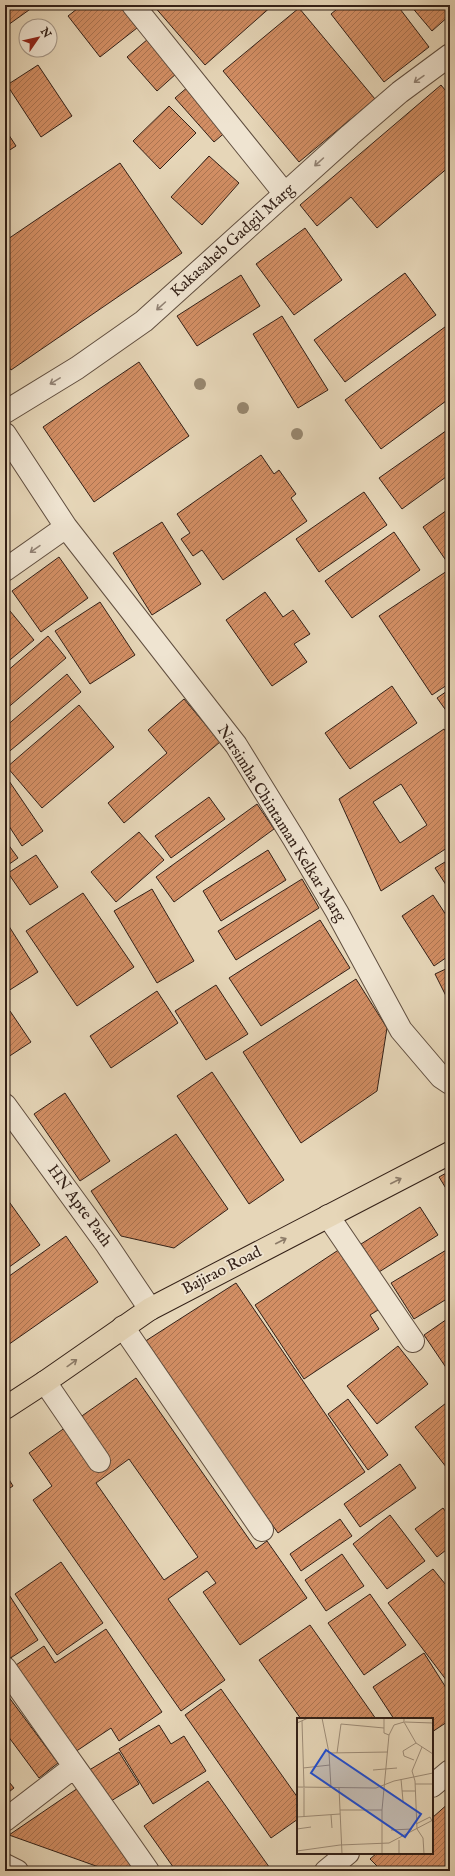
<svg xmlns="http://www.w3.org/2000/svg" width="455" height="1876" viewBox="0 0 455 1876" font-family="'IM FELL English',serif">
  <style>
    .building { fill: url(#building-hatch); stroke: #332017; fill-rule: evenodd }
    .lines { fill: none; stroke-linecap: round; stroke-linejoin: round }
    .minor-casing { stroke: #604e3f; stroke-width: 24 }
    .highway-casing { stroke: #332017; stroke-width: 24 }
    .minor { stroke: #efe4d1; stroke-width: 22 }
    .highway { stroke: #e6d6b8; stroke-width: 22 }
    .tree { fill: #97876f }
    .oneway { stroke: #918274 }
    .oneway2 { stroke: #8c7b68 }
    .labels { text-anchor: middle; dominant-baseline: central; stroke-width: 3.5; stroke-linejoin: round; paint-order: stroke }
    .street-label { font-size: 16px; fill: #332017; stroke: #efe4d1 }
    .inset-road { fill: none; stroke: #9e8d78; stroke-width: 1 }
    .view { fill: #1d4ed8; fill-opacity: 0.15; stroke: #1d4ed8; stroke-width: 2 }
    .inset-edge { fill: none; stroke: #332017; stroke-width: 2 }
  </style>
  <defs>
    <pattern id="building-hatch" width="6" height="6" patternUnits="userSpaceOnUse"><rect width="6" height="6" fill="#d28e64"/><path d="M-1 1l2-2M0 6l6-6M5 7l2-2" fill="none" stroke="#ab7451"/></pattern>
  </defs>
  <rect width="100%" height="100%" fill="#e6d6b8"/>
  <filter id="stains"><feTurbulence type="fractalNoise" baseFrequency=".005" numOctaves="4"/><feColorMatrix values="0 0 0 0 .2 0 0 0 0 .09 0 0 0 0 .02 0 0 0 .5 -.17"/></filter>
  <radialGradient id="worn" r=".72"><stop offset=".6" stop-color="#630" stop-opacity="0"/><stop offset="1" stop-color="#630" stop-opacity=".3"/></radialGradient>
  <!-- building -->
  <path class="building" d="M5,5H36L8,25L5,21Z
    M82,5H119L137,28L100,57L68,16Z
    M153,5H273L205,65Z
    M342,5H397L429,47L384,82L331,14Z
    M410,5H450V15L432,31Z
    M299,8L375,99L299,162L223,71Z
    M148,39L177,73L157,91L127,57Z
    M38,65L72,116L41,137L7,85Z
    M441,85L450,96V166L377,228L351,197L317,226L300,205Z
    M189,86L228,130L214,142L175,98Z
    M169,106L196,133L160,169L133,141Z
    M5,129L16,146L5,153Z
    M209,156L239,183L202,225L171,197Z
    M120,163L182,253L11,370L5,361V241Z
    M305,228L342,280L294,315L256,264Z
    M405,273L436,315L345,382L314,340Z
    M241,275L260,306L197,346L177,316Z
    M282,316L328,390L298,408L253,334Z
    M449,324L450,398L381,449L345,400Z
    M139,362L189,436L94,502L43,427Z
    M450,428V474L402,509L379,478Z
    M261,455L274,474L279,470L296,494L291,498L307,521L223,580L202,550L193,556L181,539L190,533L177,514Z
    M364,492L387,525L319,572L296,539Z
    M450,508V560L447,562L423,527Z
    M162,522L201,584L152,615L113,553Z
    M394,532L420,570L352,618L325,581Z
    M59,557L88,598L41,632L12,591Z
    M450,569V683L432,695L379,616Z
    M265,592L283,617L293,610L310,634L294,644L307,662L272,686L226,620Z
    M100,602L135,655L90,684L55,631Z
    M5,605L34,640L5,664Z
    M48,636L66,658L5,710V673Z
    M67,674L81,692L5,755V727Z
    M392,686L417,723L350,769L325,733Z
    M450,689V716L437,698Z
    M184,699L220,742L124,823L108,803L167,753L148,730Z
    M79,705L114,747L42,808L7,767Z
    M444,729L450,738V846L381,891L339,799ZM401,784L427,825L400,843L373,802Z
    M5,775L43,831L22,846L5,820Z
    M209,797L225,819L171,858L155,836Z
    M257,804L274,829L174,902L156,877Z
    M139,832L164,860L116,902L91,872Z
    M5,840L18,858L5,867Z
    M268,850L286,880L221,921L203,891Z
    M36,855L58,887L30,905L8,873Z
    M450,859V891L435,868Z
    M302,879L319,908L236,960L218,931Z
    M152,889L194,961L157,983L114,911Z
    M83,893L134,967L77,1006L26,931Z
    M433,895L450,921V955L434,966L402,916Z
    M5,920L38,972L5,993Z
    M320,920L350,968L261,1026L229,978Z
    M450,967V1004L435,974Z
    M356,979L387,1028L377,1091L301,1143L243,1052Z
    M216,985L248,1034L206,1060L175,1011Z
    M157,991L178,1023L111,1068L90,1036Z
    M10,1011L31,1042L5,1059V1014Z
    M212,1072L284,1180L249,1204L177,1096Z
    M65,1093L110,1161L80,1181L34,1114Z
    M176,1134L228,1209L174,1248L121,1236L91,1191Z
    M450,1171V1195L439,1177Z
    M5,1196L40,1245L5,1270Z
    M420,1207L438,1235L379,1272L361,1244Z
    M66,1236L98,1282L5,1347V1279Z
    M343,1247L383,1307L370,1315L379,1329L304,1379L255,1305Z
    M448,1249L450,1252V1297L414,1319L391,1283Z
    M236,1283L365,1472L278,1533L144,1342Z
    M450,1317V1366L447,1369L424,1335Z
    M398,1346L428,1384L377,1424L347,1386Z
    M136,1378L256,1549L267,1541L307,1598L240,1645L203,1592L216,1583L207,1571L168,1599L225,1680L181,1711L33,1500L52,1486L29,1453ZM129,1459L198,1557L164,1580L96,1483Z
    M348,1399L388,1455L368,1470L328,1414Z
    M450,1400V1472L415,1427Z
    M400,1464L416,1488L360,1527L344,1504Z
    M5,1473L13,1486L5,1491Z
    M443,1508L450,1518V1547L437,1557L415,1529Z
    M390,1515L425,1561L387,1589L353,1544Z
    M340,1519L352,1536L301,1571L290,1554Z
    M342,1554L364,1586L326,1611L305,1580Z
    M61,1562L103,1623L57,1655L15,1594Z
    M433,1569L450,1590V1685L388,1603Z
    M6,1590L38,1640L6,1661L5,1591Z
    M370,1594L406,1645L364,1675L328,1623Z
    M310,1625L376,1719H301L259,1660Z
    M106,1629L162,1712L119,1741L111,1728L75,1752L16,1665L44,1646L55,1663Z
    M424,1653L450,1694V1720L432,1732V1719H394L373,1687Z
    M221,1689L298,1798V1819L271,1838L185,1715Z
    M5,1692L58,1763L39,1778L5,1732Z
    M159,1725L171,1744L184,1736L206,1771L153,1804L119,1749Z
    M119,1752L139,1784L106,1804L86,1772Z
    M5,1777L14,1788L5,1795Z
    M208,1781L272,1871H176L144,1826Z
    M81,1786L144,1871H110L9,1835Z
    M450,1802V1869L448,1871H378L380,1869L370,1859L377,1853H432V1818Z"/>
  <g class="lines">
    <!-- minor casing -->
    <g class="minor-casing">
      <path id="minor" d="M133,5L285,194
        M5,412L77,368L144,321L350,135L400,92L450,55
        M5,434L66,527L236,745L294,839L337,912L401,1030L441,1077L450,1083
        M5,570L66,527
        M5,1105L107,1245L150,1309
        M328,1216L413,1341
        M123,1327L262,1530
        M45,1382L99,1461
        M5,1668C52,1736 101,1803 148,1871
        M432,1786L450,1771
        M5,1820L74,1767
        M5,1865L17,1871
        M326,1871L348,1853"/>
    </g>
    <!-- highway casing -->
    <g class="highway-casing">
      <path id="highway" d="M5,1408L45,1382L150,1309L450,1153"/>
    </g>
    <!-- minor -->
    <use href="#minor" class="minor"/>
    <!-- highway -->
    <use href="#highway" class="highway"/>
  </g>
  <!-- trees -->
  <g class="tree">
    <circle cx="200" cy="384" r="6"/>
    <circle cx="243" cy="408" r="6"/>
    <circle cx="297" cy="434" r="6"/>
  </g>
  <!-- one-way arrows -->
  <defs><path id="oneway-shaft" d="M-6 0H5M1.5-3L5.5 0L1.5 3" fill="none" stroke-width="1.6" stroke-linecap="round" stroke-linejoin="round"/></defs>
  <g class="oneway">
    <use href="#oneway-shaft" transform="translate(419 79) rotate(145)"/>
    <use href="#oneway-shaft" transform="translate(319 162) rotate(138)"/>
    <use href="#oneway-shaft" transform="translate(161 306) rotate(138)"/>
    <use href="#oneway-shaft" transform="translate(55 381) rotate(149)"/>
    <use href="#oneway-shaft" transform="translate(35 549) rotate(145)"/>
  </g>
  <g class="oneway2">
    <use href="#oneway-shaft" transform="translate(396 1181) rotate(-27)"/>
    <use href="#oneway-shaft" transform="translate(281 1241) rotate(-27)"/>
    <use href="#oneway-shaft" transform="translate(72 1363) rotate(-36)"/>
  </g>
  <g class="labels">
    <!-- street labels -->
    <g class="street-label">
      <text transform="translate(233 241) rotate(-42)">Kakasaheb Gadgil Marg</text>
      <text transform="translate(281 824) rotate(58)">Narsimha Chintaman Kelkar Marg</text>
      <text transform="translate(79 1206) rotate(54)">HN Apte Path</text>
      <text transform="translate(222 1271) rotate(-27)">Bajirao Road</text>
    </g>
  </g>
  <!-- overview -->
  <g transform="translate(297 1718)">
    <rect width="136" height="136" fill="#e6d6b8"/>
    <path class="inset-road" d="M25,0L32,35L34,70M87,0V15L92,17M5,3L7,69M107,4L119,25L136,36M108,4L136,5M0,5L11,0M125,29L115,53L118,63L120,111L126,120L127,136M32,35L91,34M40,35L44,6L87,10M117,42L107,38L106,33L119,25M6,50L33,47M76,52L100,50M104,61L106,83M118,66H136M0,69L79,70L97,63L136,55M42,70L45,136M105,73H118M43,92H85M34,97L35,110M0,99L43,96M7,99V70M119,106L133,99L135,103M0,111L14,109M94,112L115,111M102,122V136M0,133L43,127L92,125L136,102M85,136V92L92,17L97,7L107,4V0"/>
    <path class="view" d="M29,32L124,96L108,119L14,55Z"/>
    <rect width="136" height="136" class="inset-edge"/>
  </g>
  <!-- margin -->
  <rect width="455" height="1876" fill="none" stroke="#e6d6b8" stroke-width="20"/>
  <rect x="6" y="6" width="443" height="1864" fill="none" stroke="#332017" stroke-width="2"/>
  <rect x="10" y="10" width="435" height="1856" fill="none" stroke="#332017"/>
  <!-- north arrow -->
  <g transform="translate(38 38) rotate(56)"><circle r="19" fill="#efe4d1" stroke="#a49687"/>
  <path d="M0-3L7 15L0 10L-7 15Z" fill="#8f2418"/>
  <text y="-6" font-size="11" font-weight="bold" text-anchor="middle" fill="#332017">N</text>
  </g>
  <rect width="100%" height="100%" filter="url(#stains)"/>
  <rect width="100%" height="100%" fill="url(#worn)"/>
</svg>
